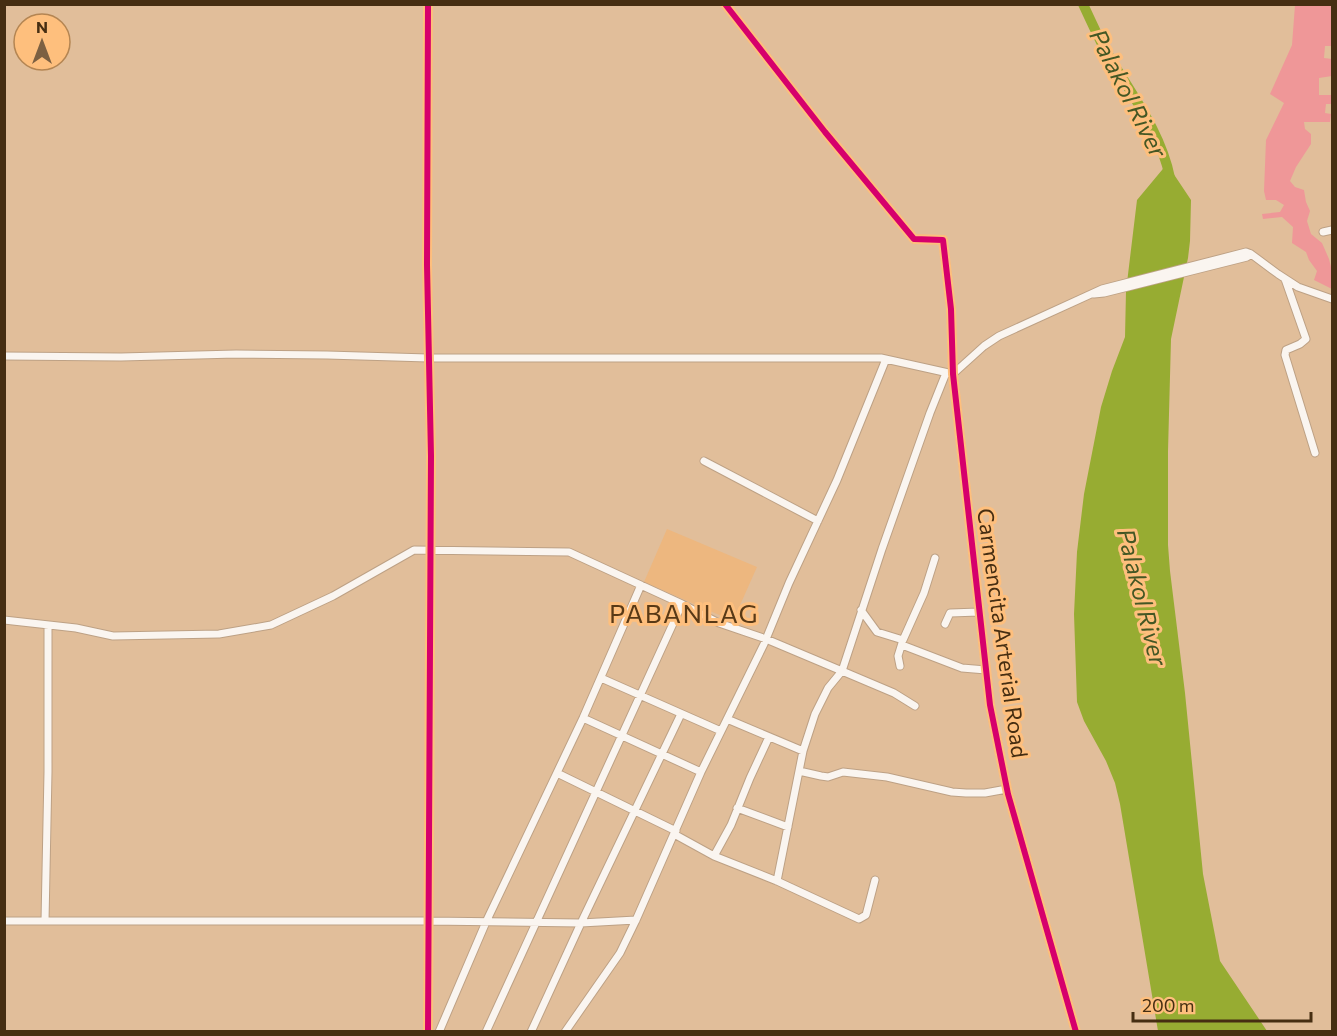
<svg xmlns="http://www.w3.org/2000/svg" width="1337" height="1036" viewBox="0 0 1337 1036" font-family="Commissioner,sans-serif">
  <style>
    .built { fill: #edb77f }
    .green { fill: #ef9798 }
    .water { fill: #97ac32 }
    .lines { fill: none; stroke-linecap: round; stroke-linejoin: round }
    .river { stroke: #97ac32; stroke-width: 10 }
    .street-casing { stroke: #bda185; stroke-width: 9 }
    .street { stroke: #faf5f0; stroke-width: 7 }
    .cycleway-casing { stroke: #febf7d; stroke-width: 10 }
    .cycleway { stroke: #d6006c; stroke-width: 6 }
    .labels { text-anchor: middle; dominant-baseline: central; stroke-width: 6; stroke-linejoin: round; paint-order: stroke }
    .street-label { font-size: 22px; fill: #462e12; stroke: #febf7d }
    .water-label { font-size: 24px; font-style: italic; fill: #445724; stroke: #febf7d }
    .quarter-label { font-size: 26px; letter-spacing: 1.5px; fill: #583916; stroke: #febf7d }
  </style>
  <rect width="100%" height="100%" fill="#e1be9a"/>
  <!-- built -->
  <path class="built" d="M667,529L757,567L733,621L644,582Z"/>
  <!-- green -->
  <path class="green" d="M1295,5H1332V46H1325L1324,58L1332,59V76L1319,78V95H1332V104H1326L1325,113L1331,114L1330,122H1304L1305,129L1311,134V144L1296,167L1290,181L1295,187L1304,190L1306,202L1310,211L1307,221L1311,234L1322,243L1329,259L1332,271V289L1314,280L1317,271L1309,260L1306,252L1292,243L1293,227L1282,217L1263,219L1262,214L1280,212L1284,205L1276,200H1266L1264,191L1266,140L1284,103L1270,94L1292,45Z"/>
  <!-- water -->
  <path class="water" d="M1167,164L1191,200L1190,241L1188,258L1171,339L1168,451V545L1170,571L1185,693L1203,874L1220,961L1267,1031H1158L1120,804L1115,783L1106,761L1084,721L1077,702L1074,614L1077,552L1084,494L1101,407L1112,371L1125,337L1126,291L1137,200Z"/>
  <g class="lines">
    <!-- river -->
    <path class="river" d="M1083,4C1089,17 1095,30 1101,42C1125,87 1160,127 1170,178"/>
    <!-- street casing -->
    <g class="street-casing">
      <path id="street" d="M725,4L825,132L914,239L943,240L951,309L953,374L990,705L1008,794L1076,1032
        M1323,232L1332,230
        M1285,279L1306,339L1300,344L1286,350L1285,355L1315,453
        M1094,294L1104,293L1247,257L1251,254
        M4,356L121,357L236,354L327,355L428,358H881L953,374
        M953,374L984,346L999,336L1102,289L1246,252L1251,254L1278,274L1298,287L1332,299
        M704,461L818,521
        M861,610L877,632L903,640L924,593L935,558
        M4,620L76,628L113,636L219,634L271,625L333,596L414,550L569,552L682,604L719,623L766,639L842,671L894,693L915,706
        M945,624L950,613L979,612
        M902,645L962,668L986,670
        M900,666L898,656L902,643
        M601,678L721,731
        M583,718L701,772
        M727,719L803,751
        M799,771L821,776L828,777L843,772L887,777L952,792L966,793H985L1007,789
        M557,773L676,831
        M737,808L788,827
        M674,834L714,856L777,881L859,919L866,915L875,880
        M714,856L731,825L750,778L769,737
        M777,881L803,751L815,714L828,688L842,671L882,549L930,413L946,373
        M4,921H428L581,923L636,920
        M45,921L48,772V625
        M428,1032L431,456L427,265L428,4
        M439,1032L486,922L583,718L641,585
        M486,1032L682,604
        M531,1032L581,923L681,714
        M565,1032L620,953L636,920L701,772L764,644L789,583L837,480L886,359"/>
    </g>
    <!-- street -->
    <use href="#street" class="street"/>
    <!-- cycleway casing -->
    <g class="cycleway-casing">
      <path id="cycleway" d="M725,4L825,132L914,239L943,240L951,309L953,374L990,705L1008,794L1076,1032
        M428,1032L431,456L427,265L428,4"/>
    </g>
    <!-- cycleway -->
    <use href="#cycleway" class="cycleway"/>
  </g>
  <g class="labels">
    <!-- street labels -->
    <g class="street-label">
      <text transform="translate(1003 633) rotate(82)">Carmencita Arterial Road</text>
    </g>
    <!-- water labels -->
    <g class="water-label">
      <text transform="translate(1129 93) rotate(63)">Palakol River</text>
      <text transform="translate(1143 597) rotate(76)">Palakol River</text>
    </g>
    <!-- quarter labels -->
    <g class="quarter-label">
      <text x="684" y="612">PABANLAG</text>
    </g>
  </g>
  <!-- border -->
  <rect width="1337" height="1036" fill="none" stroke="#462e12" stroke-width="12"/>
  <!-- north arrow -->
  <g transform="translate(42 42)"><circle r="28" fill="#febf7d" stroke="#b48552" stroke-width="1.5"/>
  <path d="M0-4.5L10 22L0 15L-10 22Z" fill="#7c6042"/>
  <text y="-9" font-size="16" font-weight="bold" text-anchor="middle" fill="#462e12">N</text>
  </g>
  <!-- scale -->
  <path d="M1133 1012v9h178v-9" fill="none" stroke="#462e12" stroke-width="3"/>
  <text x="1142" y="1012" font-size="18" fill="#462e12" stroke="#febf7d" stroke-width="4.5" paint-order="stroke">200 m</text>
</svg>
